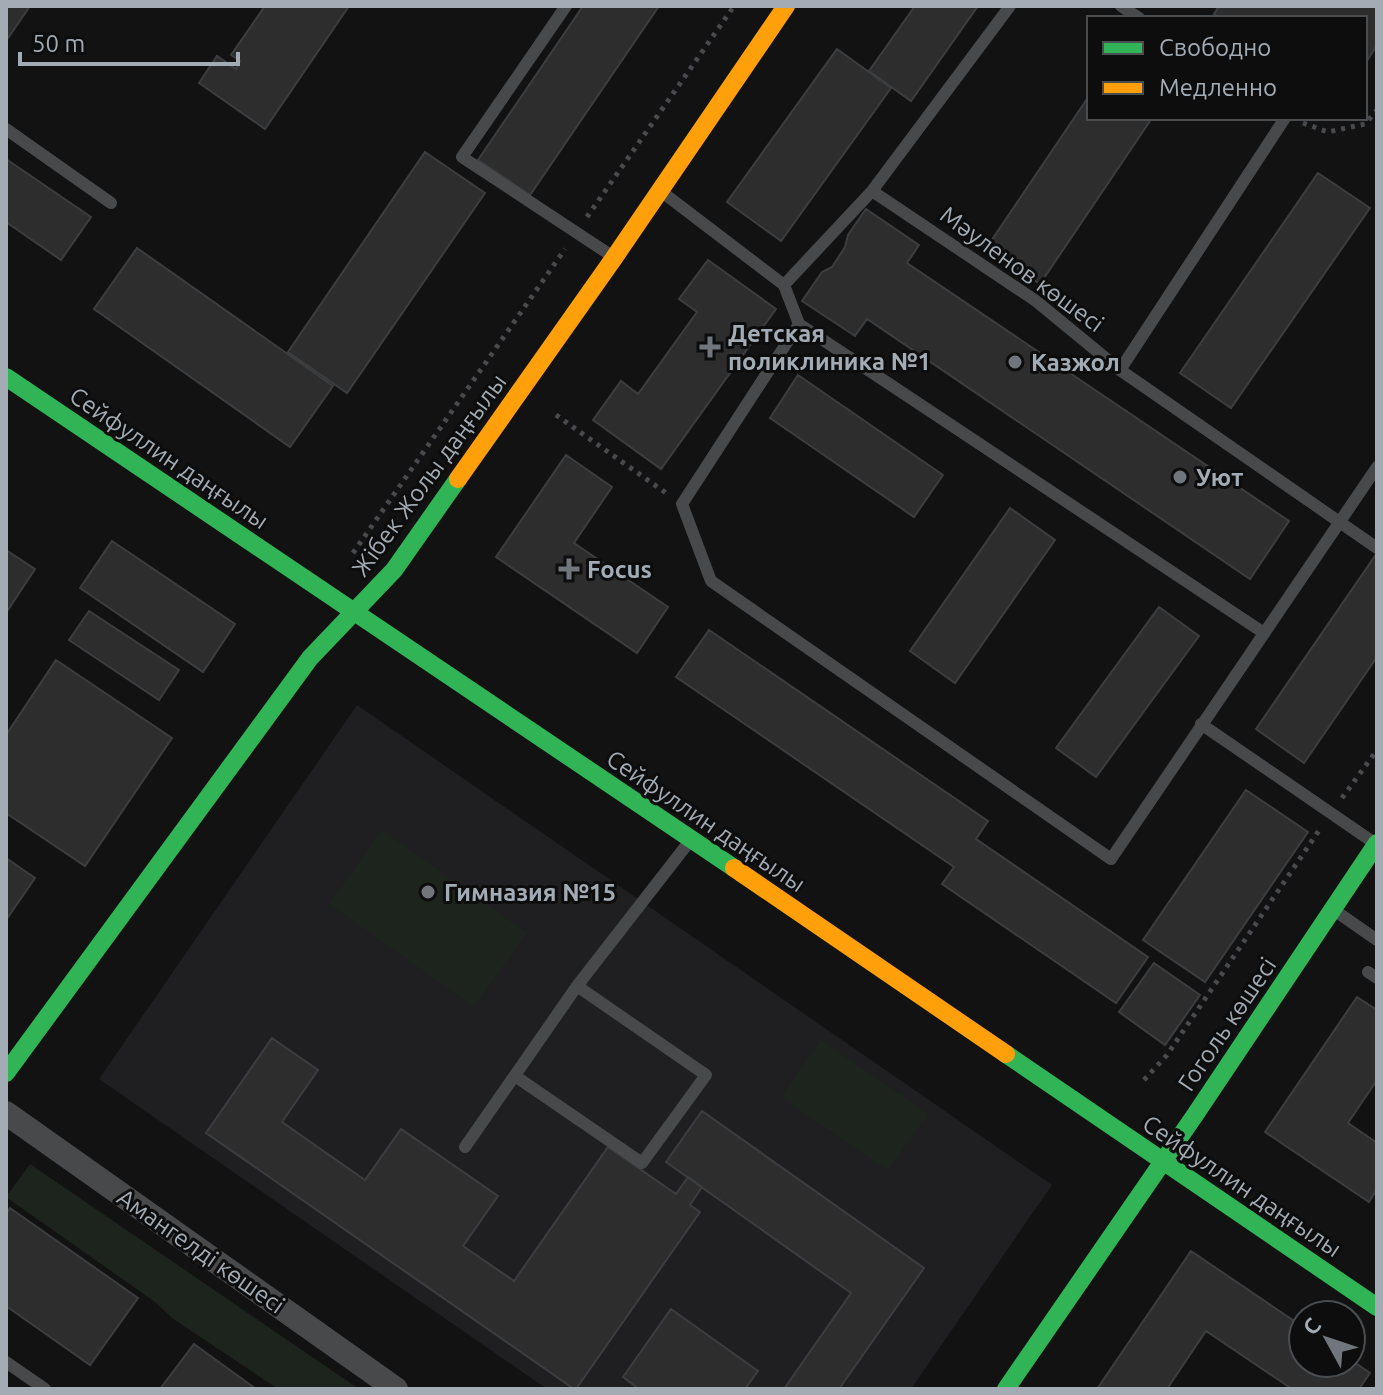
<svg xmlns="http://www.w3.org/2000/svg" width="1383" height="1395" viewBox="0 0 1383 1395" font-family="Ubuntu,sans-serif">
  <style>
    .built { fill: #1f1f21 }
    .green { fill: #1d231d }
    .building { fill: #2d2d2e; stroke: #3b3d3f; stroke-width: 2 }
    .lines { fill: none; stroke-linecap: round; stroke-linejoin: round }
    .path { stroke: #484a4d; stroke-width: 5; stroke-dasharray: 4 6; stroke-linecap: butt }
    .lane { stroke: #47494b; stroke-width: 12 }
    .street { stroke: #47494b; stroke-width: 24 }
    .fast { stroke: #30b455; stroke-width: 18 }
    .slow { stroke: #ff9f0a; stroke-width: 18 }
    .poi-dot { fill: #70767c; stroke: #0d0d0e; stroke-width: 3 }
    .labels { text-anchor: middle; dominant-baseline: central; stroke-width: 6; stroke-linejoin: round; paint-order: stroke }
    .street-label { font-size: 24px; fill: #a3acb4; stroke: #0d0d0e }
    .poi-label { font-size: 24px; font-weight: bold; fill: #a3acb4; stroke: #0d0d0e; text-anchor: start }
  </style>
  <rect width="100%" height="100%" fill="#121213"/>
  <!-- built -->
  <path class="built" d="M357,705L1052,1185L911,1389H547L99,1079Z"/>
  <!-- green -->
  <path class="green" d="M382,830L527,933L474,1007L329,904Z
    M821,1040L928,1114L888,1171L781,1097Z
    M30,1164L359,1389H278L172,1318L155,1302L6,1197Z"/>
  <!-- building -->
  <path class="building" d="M6,6H30L6,41Z
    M265,6H349L265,129L199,83L217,56L236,69L240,61L231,55Z
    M583,6H659L530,195L478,160Z
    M915,6H978L911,101L869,71Z
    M1219,6H1377V45L1365,64V18H1219L1214,14Z
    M837,49L891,88L781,241L727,202Z
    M1089,96V118H1152L1040,284L987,247Z
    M425,152L485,193L347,393L288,352Z
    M6,159L91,217L61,260L6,222Z
    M1318,173L1370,208L1231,408L1180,373Z
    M866,209L919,245L907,263L1289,521L1250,579L867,319L855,336L802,301L822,272L832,267L845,247L848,235Z
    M137,248L333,386L290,447L94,309Z
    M708,260L776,309L661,469L593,420L621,381L638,394L697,312L679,299Z
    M798,375L943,475L914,517L770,418Z
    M566,455L612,487L574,543L668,607L637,653L496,557Z
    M1010,508L1055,540L955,683L910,651Z
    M112,541L235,624L203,672L80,588Z
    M6,550L35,569L6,613Z
    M1377,553V657L1304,763L1256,729Z
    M1159,607L1199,636L1096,777L1056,748Z
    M89,611L179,670L159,700L69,640Z
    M709,630L988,821L976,839L1148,957L1116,1003L942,884L954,867L676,677Z
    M56,660L172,738L85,866L6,813V735Z
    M1246,790L1308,832L1205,982L1143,940Z
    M6,858L35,878L6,920Z
    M1154,963L1200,995L1165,1045L1119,1012Z
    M1357,997L1377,1010V1080L1348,1123L1377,1143V1189L1369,1202L1265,1132Z
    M272,1038L318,1070L282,1122L365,1180L401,1129L498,1196L463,1246L514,1281L608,1147L676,1194L688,1177L702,1187L690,1205L700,1212L576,1389H574L206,1133Z
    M702,1111L924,1268L839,1389H784L851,1293L666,1162Z
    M10,1208L138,1298L90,1365L6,1306V1214Z
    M1191,1251L1303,1327V1363H1351V1360L1370,1373L1359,1389H1292L1206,1331L1167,1389H1097Z
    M671,1309L758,1371L745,1389H639L623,1377Z
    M194,1344L256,1389H160Z"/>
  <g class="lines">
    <!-- path -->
    <path class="path" d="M1303,123L1328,132L1365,124L1377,110
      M587,217L734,6
      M556,415L666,493
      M353,553L565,249
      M1342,798L1377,750
      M1144,1080L1167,1055L1320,829"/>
    <!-- lane -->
    <path class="lane" d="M566,6L462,157L612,256
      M1121,6L1139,18
      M6,129L111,203
      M872,191L1010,6
      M662,192L784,285L872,191L1036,301L1120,370L1377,548
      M784,285L799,324L682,504L711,581L1111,859L1377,467
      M799,324L1264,633
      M1120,370L1285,118
      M1201,724L1373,842
      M1334,910L1377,940
      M1368,972L1377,978
      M515,1076L642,1163L706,1075L577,986
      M465,1147L577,986L689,842
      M6,1362L45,1389"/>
    <!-- street -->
    <path class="street" d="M6,1113L396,1389"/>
    <!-- fast -->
    <path class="fast" d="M6,377L734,868
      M1006,1054L1377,1307
      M6,1073L310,658L394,570L458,479
      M1006,1389L1195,1115L1377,843"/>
    <!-- slow -->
    <path class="slow" d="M458,479L614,258L786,6
      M734,868L1006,1054"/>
  </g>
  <!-- markers -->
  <g class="poi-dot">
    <path d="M706 335h8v8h8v8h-8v8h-8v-8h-8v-8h8z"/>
    <circle cx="1015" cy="362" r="8"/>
    <circle cx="1180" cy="477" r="8"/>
    <path d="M565 557h8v8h8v8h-8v8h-8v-8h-8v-8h8z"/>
    <circle cx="428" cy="892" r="8"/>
  </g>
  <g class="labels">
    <!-- street labels -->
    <g class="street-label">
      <text transform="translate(1022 269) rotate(36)">Мәуленов көшесі</text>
      <text transform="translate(169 458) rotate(34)">Сейфуллин даңғылы</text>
      <text transform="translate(429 475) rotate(-54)">Жібек Жолы даңғылы</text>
      <text transform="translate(706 821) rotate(34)">Сейфуллин даңғылы</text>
      <text transform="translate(1227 1024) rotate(-56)">Гоголь көшесі</text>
      <text transform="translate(1242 1186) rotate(34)">Сейфуллин даңғылы</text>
      <text transform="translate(201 1251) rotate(35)">Амангелді көшесі</text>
    </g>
    <!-- poi labels -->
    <g class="poi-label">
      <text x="728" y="333">Детская<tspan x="728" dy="28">поликлиника №1</tspan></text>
      <text x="1031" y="362">Казжол</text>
      <text x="1196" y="477">Уют</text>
      <text x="587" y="569">Focus</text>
      <text x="444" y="892">Гимназия №15</text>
    </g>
  </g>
  <!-- border -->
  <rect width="1383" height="1395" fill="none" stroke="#a3acb4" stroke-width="16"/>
  <!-- legend -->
  <rect x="1087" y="16" width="280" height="104" fill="#0d0d0e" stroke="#494d50" stroke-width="2"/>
  <rect x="1103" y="42" width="40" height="12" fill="#30b455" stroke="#494d50" stroke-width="2"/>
  <text x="1159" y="56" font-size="24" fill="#a3acb4">Свободно</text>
  <rect x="1103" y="82" width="40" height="12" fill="#ff9f0a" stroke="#494d50" stroke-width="2"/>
  <text x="1159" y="96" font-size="24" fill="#a3acb4">Медленно</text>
  <!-- north arrow -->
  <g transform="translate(1327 1339) rotate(310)"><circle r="38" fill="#0d0d0e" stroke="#494d50" stroke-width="2"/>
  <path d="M0-6L14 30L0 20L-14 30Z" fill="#70767c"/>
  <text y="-12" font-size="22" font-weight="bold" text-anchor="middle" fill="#a3acb4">С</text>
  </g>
  <!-- scale -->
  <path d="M20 52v12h218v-12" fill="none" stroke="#a3acb4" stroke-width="4"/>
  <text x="32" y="52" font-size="24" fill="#a3acb4" stroke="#0d0d0e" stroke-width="6" paint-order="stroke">50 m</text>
</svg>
